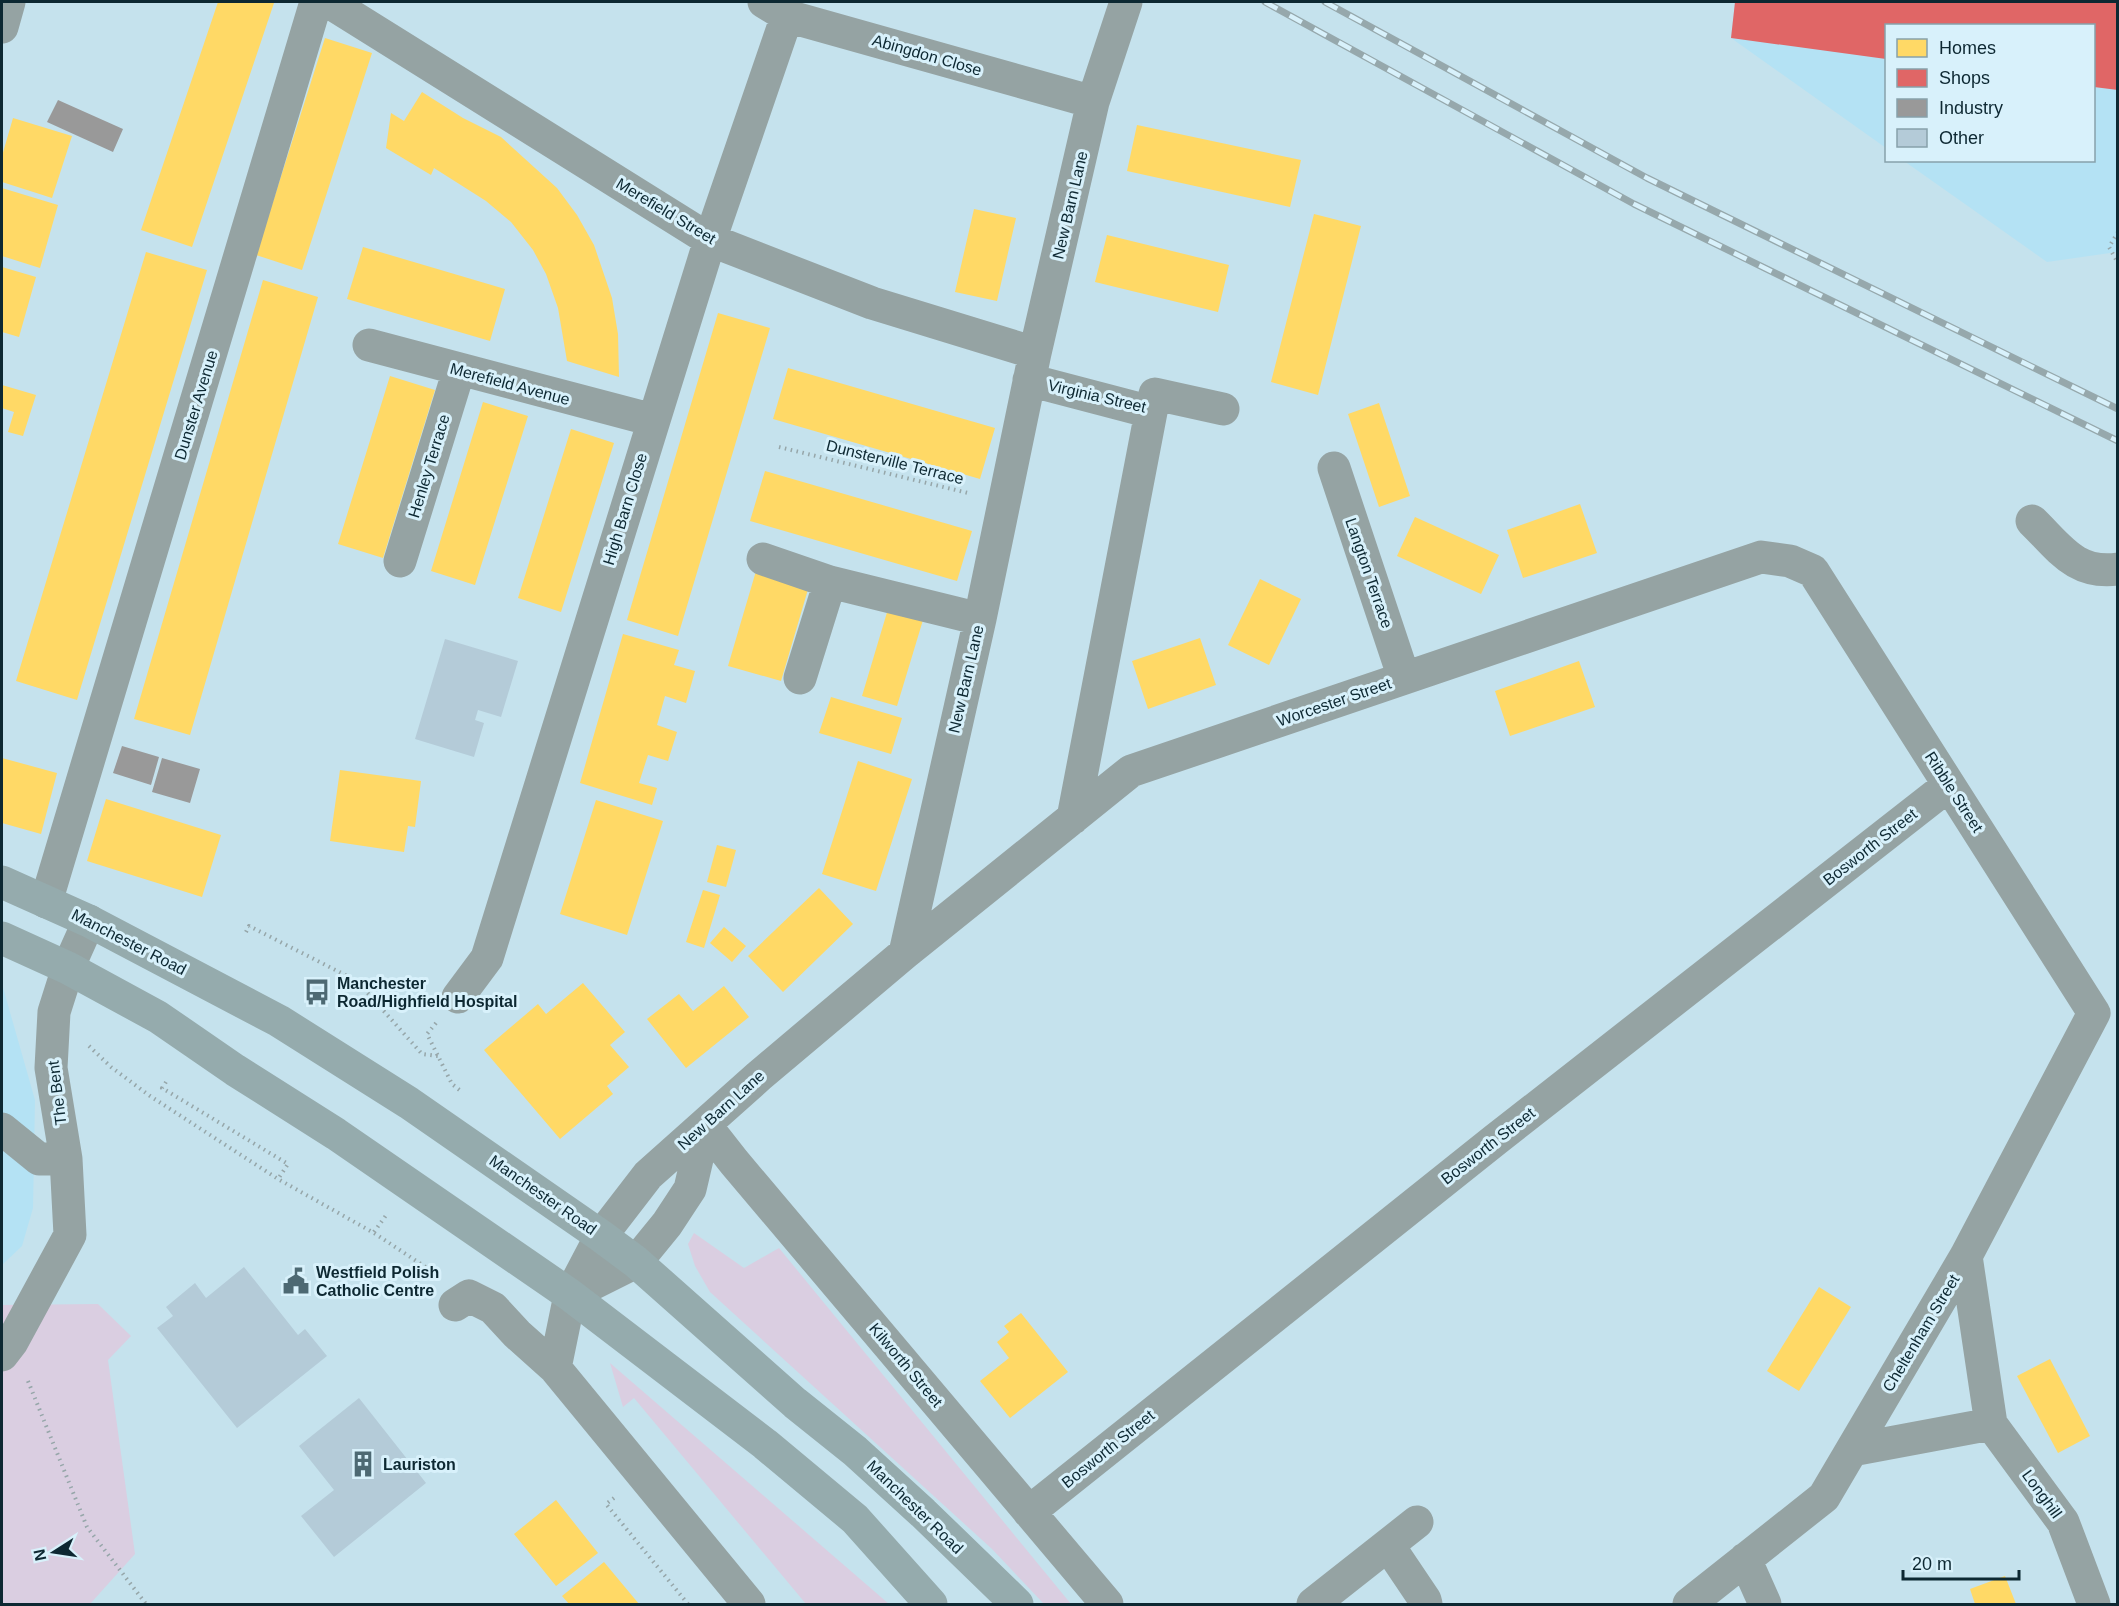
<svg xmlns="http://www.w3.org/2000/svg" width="2119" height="1606" viewBox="0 0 2119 1606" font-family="Arial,sans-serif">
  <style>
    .built { fill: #b4e2f4 }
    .green { fill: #dacee1 }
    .homes { fill: #ffd966 }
    .shops { fill: #e06666 }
    .industry { fill: #999 }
    .building { fill: #b4cbd8 }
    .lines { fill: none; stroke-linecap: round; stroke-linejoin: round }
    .path { stroke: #96a6a9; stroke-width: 4; stroke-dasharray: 1.5 4.5; stroke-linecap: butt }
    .minor { stroke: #95a3a3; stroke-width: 33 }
    .highway { stroke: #95abad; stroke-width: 33 }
    .rail-casing { stroke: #96a8ac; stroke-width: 7 }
    .rail { stroke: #d8f1fb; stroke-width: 4.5; stroke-dasharray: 14; stroke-linecap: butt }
    .labels { text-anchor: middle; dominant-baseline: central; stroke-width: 6; stroke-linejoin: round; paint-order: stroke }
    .street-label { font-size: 16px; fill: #0d2832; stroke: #d8f1fb }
    .poi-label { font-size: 16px; font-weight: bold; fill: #0d2832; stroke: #d8f1fb; text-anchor: start }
  </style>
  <rect width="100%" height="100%" fill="#c5e2ed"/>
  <!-- built -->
  <path class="built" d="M1735,2H2117V252L2047,262L1904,161L2094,160V26H1886V148L1731,38Z
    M2,984L35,1100L33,1208L22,1246L2,1265Z"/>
  <!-- green -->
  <path class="green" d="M694,1233L744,1268L779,1248L1071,1604H1044L992,1549L710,1292L695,1266L688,1244Z
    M98,1304L131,1336L108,1360L135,1554L90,1604H2V1305Z
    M610,1363L632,1382L889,1604H806L634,1398L623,1407Z"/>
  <!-- homes -->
  <path class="homes" d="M218,2L274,3L192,247L141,230Z
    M325,38L372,53L302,270L256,255Z
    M422,92L463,118L501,137L557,188L577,215L594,245L612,298L618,334L619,377L567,361L558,308L546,274L533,250L511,222L486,201L434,168L431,175L386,148L391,113L404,121Z
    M13,118L72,136L52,198L2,182V156Z
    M1137,125L1301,160L1290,207L1127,171Z
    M2,188L58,205L40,268L2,256Z
    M974,209L1016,218L997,301L955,292Z
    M1314,214L1361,226L1318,395L1271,382Z
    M1107,235L1229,265L1218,312L1095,282Z
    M363,247L505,289L490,341L347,299Z
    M146,252L207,270L77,700L16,681Z
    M2,267L36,277L19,337L2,332Z
    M263,280L318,297L190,735L134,719Z
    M718,313L770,328L678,636L627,620Z
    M788,368L995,428L980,479L773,419Z
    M390,376L435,390L383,558L338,544Z
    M2,385L36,395L23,436L8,432L14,412L2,408Z
    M483,402L528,416L475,585L431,571Z
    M1379,403L1410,496L1379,507L1348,414Z
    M571,429L614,443L561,612L518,598Z
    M765,471L972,531L957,581L750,521Z
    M1580,504L1597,553L1523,578L1507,530Z
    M1415,517L1499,555L1481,594L1397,556Z
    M756,571L809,586L781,681L728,666Z
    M1260,579L1301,599L1269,665L1228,645Z
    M888,609L923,620L897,706L862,696Z
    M623,634L679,650L674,665L695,671L686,703L665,696L657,725L677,732L668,761L648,755L639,783L657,788L652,805L580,783Z
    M1200,638L1216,685L1148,709L1132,661Z
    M1579,661L1595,707L1510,736L1495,691Z
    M831,697L902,718L891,754L819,733Z
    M2,758L57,773L41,834L2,823Z
    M858,761L912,779L876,891L822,874Z
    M340,770L421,781L415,827L408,826L404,852L330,841Z
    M106,799L221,835L202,897L87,861Z
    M596,800L663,821L627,935L560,914Z
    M717,845L736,850L726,887L707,882Z
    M819,888L853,924L783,992L748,956Z
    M703,890L720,895L704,948L686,942Z
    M724,927L746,946L732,962L710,943Z
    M583,983L625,1032L610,1045L629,1067L607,1086L613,1094L560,1139L484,1050L538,1004L546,1014Z
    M724,986L749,1017L686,1068L647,1019L679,994L693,1011Z
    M1819,1287L1851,1307L1799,1391L1767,1371Z
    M1021,1313L1068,1372L1010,1418L980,1381L1009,1358L997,1342L1009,1332L1004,1326Z
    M2050,1359L2090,1436L2058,1453L2017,1376Z
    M556,1500L598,1553L556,1586L514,1534Z
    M604,1562L639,1604H569L562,1596Z
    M2005,1576L2016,1604H1975L1970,1589Z"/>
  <!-- shops -->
  <path class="shops" d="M1735,2H2118V90L2094,87V26H1886V59L1731,38Z"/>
  <!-- industry -->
  <path class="industry" d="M58,100L123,129L113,152L47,122Z
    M122,746L159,757L151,785L113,773Z
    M162,758L200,769L190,803L152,792Z"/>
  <!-- building -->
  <path class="building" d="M445,639L518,661L501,717L478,710L475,720L484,723L474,757L415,739Z
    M244,1267L298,1335L305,1329L327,1356L237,1428L157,1328L173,1316L166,1307L195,1283L206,1298Z
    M359,1398L426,1483L334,1557L301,1516L334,1490L299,1446Z"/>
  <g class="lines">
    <!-- path -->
    <path class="path" d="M2118,232L2109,247L2118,263
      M779,447L968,493
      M246,932L249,926L357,981L422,1054L438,1056
      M436,1023L427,1034L452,1084L462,1092
      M89,1046L111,1067L150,1096L278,1179L374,1233L436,1274
      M166,1082L162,1088L288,1164L278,1179
      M374,1232L387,1214
      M28,1381L87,1527L146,1604
      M614,1498L606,1504L688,1604"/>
    <!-- minor -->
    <path class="minor" d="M329,2L710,240L872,303L1035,353
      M764,2L787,16L1093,102
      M2,27L9,2
      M369,345L653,420
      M1029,380L1151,412L1155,394L1223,409
      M1334,468L1404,678
      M2032,521C2059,547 2075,575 2118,569
      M763,559L830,582L980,619
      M400,561L459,370
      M800,678L830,582
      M1073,818L1151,412
      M46,902L316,2
      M905,953L980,619L1035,353L1093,102L1126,2
      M458,997L487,958L710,240L787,16
      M705,1125L734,1162L1107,1604
      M2,1129L39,1159H66
      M1966,1256L1991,1424L2063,1522L2094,1604
      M570,1295L636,1262L667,1224L690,1189L705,1125
      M455,1305L469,1296L493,1308L517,1334L555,1368L749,1604
      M2,1355L12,1342L70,1235L66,1159L51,1068L54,1012L68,968L89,921
      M555,1368L570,1295L601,1236L648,1175L759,1076L905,953L1131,771L1761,557L1790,561L1813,571L2094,1013L1966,1256L1824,1497L1689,1604
      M1852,1450L1991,1424
      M1029,1512L1495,1140L1949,785
      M1388,1545L1425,1600L1426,1604
      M1745,1559L1765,1604
      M1313,1604L1417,1522"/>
    <!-- highway -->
    <path class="highway" d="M2,882L89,921L279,1021L409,1103L601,1236L636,1262L795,1403L855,1451L923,1513L1017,1604
      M2,938L68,968L158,1017L235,1070L336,1134L570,1295L765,1444L855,1519L931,1604"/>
    <!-- rail casing -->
    <g class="rail-casing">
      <path id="rail" d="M1265,2L1634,204L2118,441
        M1325,2L1647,178L2118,409"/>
    </g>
    <!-- rail -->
    <use href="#rail" class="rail"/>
  </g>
  <!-- icons -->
  <defs>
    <g id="bus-bare" transform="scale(2.07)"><path d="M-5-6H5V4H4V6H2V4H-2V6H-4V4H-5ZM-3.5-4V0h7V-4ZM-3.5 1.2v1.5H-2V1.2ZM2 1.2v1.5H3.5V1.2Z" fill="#4d6973" stroke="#d8f1fb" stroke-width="2.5" paint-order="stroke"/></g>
    <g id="civic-bare" transform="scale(2.07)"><path d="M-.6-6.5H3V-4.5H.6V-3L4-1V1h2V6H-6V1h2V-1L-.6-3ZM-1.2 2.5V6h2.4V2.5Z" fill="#4d6973" stroke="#d8f1fb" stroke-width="2.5" paint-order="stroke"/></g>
    <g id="building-bare" transform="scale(2.07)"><path d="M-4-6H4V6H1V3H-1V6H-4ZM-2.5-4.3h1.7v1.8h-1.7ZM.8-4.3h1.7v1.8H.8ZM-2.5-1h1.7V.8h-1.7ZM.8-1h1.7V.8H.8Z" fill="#4d6973" stroke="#d8f1fb" stroke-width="2.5" paint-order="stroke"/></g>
  </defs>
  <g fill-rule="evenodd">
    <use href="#bus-bare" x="317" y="992"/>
    <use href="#civic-bare" x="296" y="1281"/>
    <use href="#building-bare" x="363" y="1464"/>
  </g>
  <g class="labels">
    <!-- street labels -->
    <g class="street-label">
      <text transform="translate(927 55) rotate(16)">Abingdon Close</text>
      <text transform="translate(1070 205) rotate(-77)">New Barn Lane</text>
      <text transform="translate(666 211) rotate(31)">Merefield Street</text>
      <text transform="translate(510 384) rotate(15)">Merefield Avenue</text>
      <text transform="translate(1097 396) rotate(13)">Virginia Street</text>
      <text transform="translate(196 405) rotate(-73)">Dunster Avenue</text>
      <text transform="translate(895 462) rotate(14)">Dunsterville Terrace</text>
      <text transform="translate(429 466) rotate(-73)">Henley Terrace</text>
      <text transform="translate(625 509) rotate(-73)">High Barn Close</text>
      <text transform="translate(1369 573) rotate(71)">Langton Terrace</text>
      <text transform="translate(966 679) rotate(-77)">New Barn Lane</text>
      <text transform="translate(1334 702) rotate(-19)">Worcester Street</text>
      <text transform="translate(1954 792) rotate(57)">Ribble Street</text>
      <text transform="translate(1870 847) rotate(-38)">Bosworth Street</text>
      <text transform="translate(129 942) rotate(27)">Manchester Road</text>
      <text transform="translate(57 1093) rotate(-97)">The Bent</text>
      <text transform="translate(721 1110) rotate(-42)">New Barn Lane</text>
      <text transform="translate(1488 1146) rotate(-38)">Bosworth Street</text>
      <text transform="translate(543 1195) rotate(35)">Manchester Road</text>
      <text transform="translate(1921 1333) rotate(-59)">Cheltenham Street</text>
      <text transform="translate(906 1365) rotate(50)">Kilworth Street</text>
      <text transform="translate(1108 1449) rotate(-39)">Bosworth Street</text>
      <text transform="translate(2042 1494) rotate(54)">Longhill</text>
      <text transform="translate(915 1507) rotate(44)">Manchester Road</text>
    </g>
    <!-- poi labels -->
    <g class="poi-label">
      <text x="337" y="983">Manchester<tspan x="337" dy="18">Road/Highfield Hospital</tspan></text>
      <text x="316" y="1272">Westfield Polish<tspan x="316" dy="18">Catholic Centre</tspan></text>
      <text x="383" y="1464">Lauriston</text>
    </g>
  </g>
  <!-- border -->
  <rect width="2119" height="1606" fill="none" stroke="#0d2832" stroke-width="6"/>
  <!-- legend -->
  <rect x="1885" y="24" width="210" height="138" fill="#d8f1fb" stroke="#87a1ab" stroke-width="1.5"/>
  <rect x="1897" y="39" width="30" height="18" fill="#ffd966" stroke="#87a1ab" stroke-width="1.5"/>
  <text x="1939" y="54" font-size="18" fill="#0d2832">Homes</text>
  <rect x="1897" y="69" width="30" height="18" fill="#e06666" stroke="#87a1ab" stroke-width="1.5"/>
  <text x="1939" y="84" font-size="18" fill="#0d2832">Shops</text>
  <rect x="1897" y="99" width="30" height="18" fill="#999999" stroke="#87a1ab" stroke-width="1.5"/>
  <text x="1939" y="114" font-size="18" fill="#0d2832">Industry</text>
  <rect x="1897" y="129" width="30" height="18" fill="#b4cbd8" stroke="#87a1ab" stroke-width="1.5"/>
  <text x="1939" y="144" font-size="18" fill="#0d2832">Other</text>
  <!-- north arrow -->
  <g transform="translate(54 1552) rotate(258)" stroke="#d8f1fb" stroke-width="4.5" paint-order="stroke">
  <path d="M0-4.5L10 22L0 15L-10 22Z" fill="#0d2832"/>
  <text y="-9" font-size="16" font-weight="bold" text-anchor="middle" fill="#0d2832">N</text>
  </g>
  <!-- scale -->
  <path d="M1903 1570v9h116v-9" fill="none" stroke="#0d2832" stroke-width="3"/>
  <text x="1912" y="1570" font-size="18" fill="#0d2832" stroke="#d8f1fb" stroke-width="4.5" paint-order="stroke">20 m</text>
</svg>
